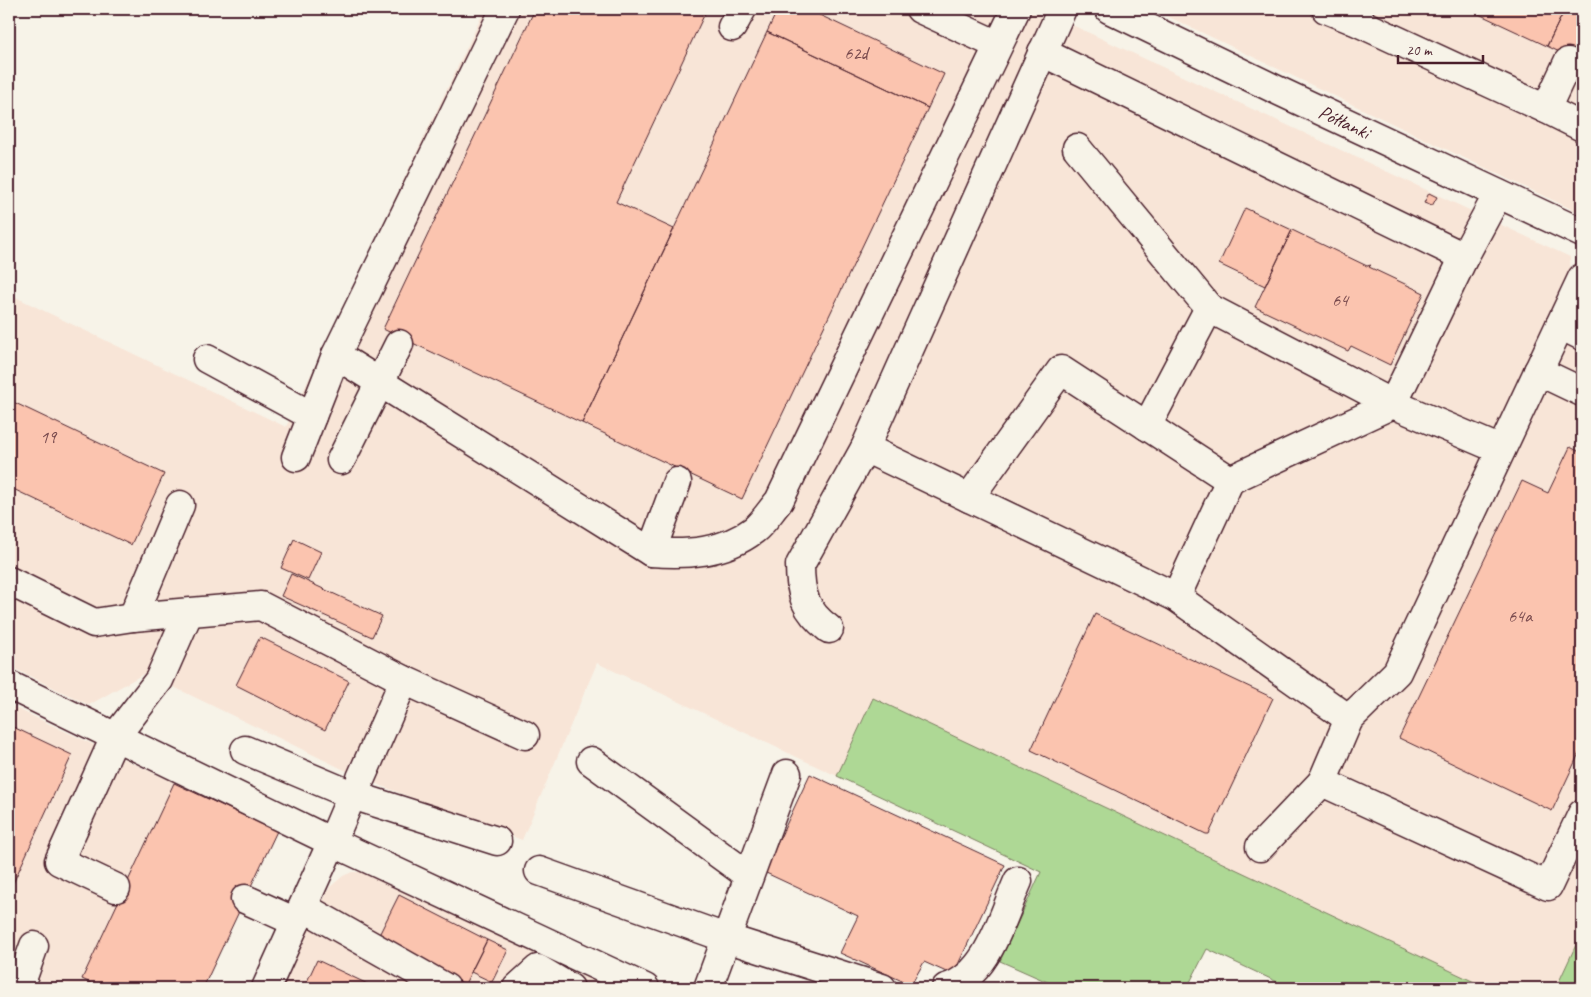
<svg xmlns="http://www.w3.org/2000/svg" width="1591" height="997" viewBox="0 0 1591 997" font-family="Caveat,sans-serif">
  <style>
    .built { fill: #f8e5d7 }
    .green { fill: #aed895; stroke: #7c7c60 }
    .building { fill: #fbc4af; stroke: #4a1f2b }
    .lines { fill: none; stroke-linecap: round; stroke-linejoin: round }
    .minor-casing { stroke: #4a1f2b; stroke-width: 31 }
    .minor { stroke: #f7f3e8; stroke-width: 28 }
    .labels { text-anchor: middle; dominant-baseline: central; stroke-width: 4; stroke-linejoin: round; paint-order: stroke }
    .number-label { font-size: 18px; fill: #76484c }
    .street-label { font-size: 20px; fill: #4a1f2b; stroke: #f7f3e8 }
  </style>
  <rect width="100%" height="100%" fill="#f7f3e8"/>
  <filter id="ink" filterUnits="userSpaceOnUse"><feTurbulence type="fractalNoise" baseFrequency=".02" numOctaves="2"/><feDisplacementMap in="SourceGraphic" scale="10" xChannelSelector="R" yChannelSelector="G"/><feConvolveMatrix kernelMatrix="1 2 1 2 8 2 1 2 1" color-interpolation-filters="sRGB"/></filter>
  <g filter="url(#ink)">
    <!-- built -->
    <path class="built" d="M485,9H1038L1570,257L1571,281L1582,287V932L1556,988H1486L873,698L837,776L597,663L522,840L361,778L145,673L89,705L9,666V294L286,427Z
      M1152,9H1582V214L1184,24Z
      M9,705L277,831L203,988H9Z
      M352,872H363L406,891L609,988H279L330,887L343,876Z"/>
    <!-- green -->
    <path class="green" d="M873,698L1487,988H1290L1207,949L1187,988H1061L1000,961L1041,872L837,776Z
      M1582,932V988H1556Z"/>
    <!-- building -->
    <path class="building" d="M535,9H707L616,202L674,229L582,423L383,329Z
      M778,9H807L944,74L928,108L767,32Z
      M1468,9H1565L1547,46Z
      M1565,9H1582V63L1547,46Z
      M767,32L928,108L742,499L582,423Z
      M1429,193L1437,197L1432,206L1424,203Z
      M1245,208L1292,230L1265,286L1219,264Z
      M1292,230L1367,266L1371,265L1369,267L1424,293L1390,365L1351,346L1348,351L1255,307Z
      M9,400L164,474L131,545L9,487Z
      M1570,447L1582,453V747L1552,811L1399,738L1522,481L1548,493Z
      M294,539L321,552L308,580L281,568Z
      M291,574L382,616L372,637L281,596Z
      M1095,614L1273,698L1209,834H1206L1031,750Z
      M260,637L349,681L325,730L236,685Z
      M9,725L72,755L9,892Z
      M810,774L1005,865L953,975L924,962L911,985L840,953L858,916L764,872Z
      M174,783L277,831L203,988H101L82,979Z
      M399,895L487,940L465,984L377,939Z
      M487,940L508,950L492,982L471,972Z
      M317,960L376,988H304Z"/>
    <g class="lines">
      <!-- minor casing -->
      <g class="minor-casing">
        <g id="minor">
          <path d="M505,9L336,355L651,552C686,555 724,553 754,530C763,523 771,510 779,501L1016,9"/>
          <path d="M920,9L998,45"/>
          <path d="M1062,9L865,448L1176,597"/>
          <path id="s1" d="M1109,9L1281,92L1582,233"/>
          <path d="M1326,9L1353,20"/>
          <path d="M1359,9L1353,20L1546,109"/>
          <path d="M732,27L742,9"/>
          <path d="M1042,52L1464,257"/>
          <path d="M1568,62L1546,109L1582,127"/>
          <path d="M1077,148L1209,308L1147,426"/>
          <path d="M1498,194L1464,257L1393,404L1501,450"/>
          <path d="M1582,278L1397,672L1349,719L1322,782L1548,886L1582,814"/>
          <path d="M1209,308L1393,404L1230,480L1176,597L1349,719"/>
          <path d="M1560,325L1582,336"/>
          <path d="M207,359L312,416"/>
          <path d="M1538,371L1582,392"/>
          <path d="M296,457L336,355"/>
          <path d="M341,460L399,344"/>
          <path d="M969,498L1061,370L1230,480"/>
          <path d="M651,552L677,482"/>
          <path d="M9,581L94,623L133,617L261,606L404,680L525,735"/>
          <path d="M133,617L180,505"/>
          <path d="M829,629C805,611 800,594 800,565L865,448"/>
          <path d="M9,685L332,842L352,795L245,750"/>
          <path d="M591,761L749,876"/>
          <path d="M361,778L404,680"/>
          <path d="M352,795L497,841"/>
          <path d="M1260,847L1322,782"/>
          <path d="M539,871L726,938L882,988"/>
          <path d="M116,888L59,861L115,737L159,680L188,614"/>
          <path d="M245,899L296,922"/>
          <path d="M303,907L446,988"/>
          <path d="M19,988L34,946"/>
          <path d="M266,988L332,842L645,988"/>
          <path d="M517,988L538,969L570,988"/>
          <path d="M708,988L787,774"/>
          <path d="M946,988C988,976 1002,917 1018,881"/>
        </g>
      </g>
      <!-- minor -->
      <use href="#minor" class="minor"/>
    </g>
  </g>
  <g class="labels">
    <!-- number labels -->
    <g class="number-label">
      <text x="856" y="53">62d</text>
      <text x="1340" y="300">64</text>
      <text x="48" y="437">19</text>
      <text x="1520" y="616">64a</text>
    </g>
    <!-- street labels -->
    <g class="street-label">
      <text stroke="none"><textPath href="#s1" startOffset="261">Półłanki</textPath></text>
    </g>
  </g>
  <!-- margin -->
  <rect width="1591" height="997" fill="none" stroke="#f7f3e8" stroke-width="30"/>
  <rect x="15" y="15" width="1561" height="967" fill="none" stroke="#4a1f2b" stroke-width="2" filter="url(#ink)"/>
  <!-- scale -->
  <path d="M1398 55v8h85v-8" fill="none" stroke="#4a1f2b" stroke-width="2.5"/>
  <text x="1406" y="55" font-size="15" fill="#4a1f2b" stroke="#f7f3e8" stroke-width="4" paint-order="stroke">20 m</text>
</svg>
